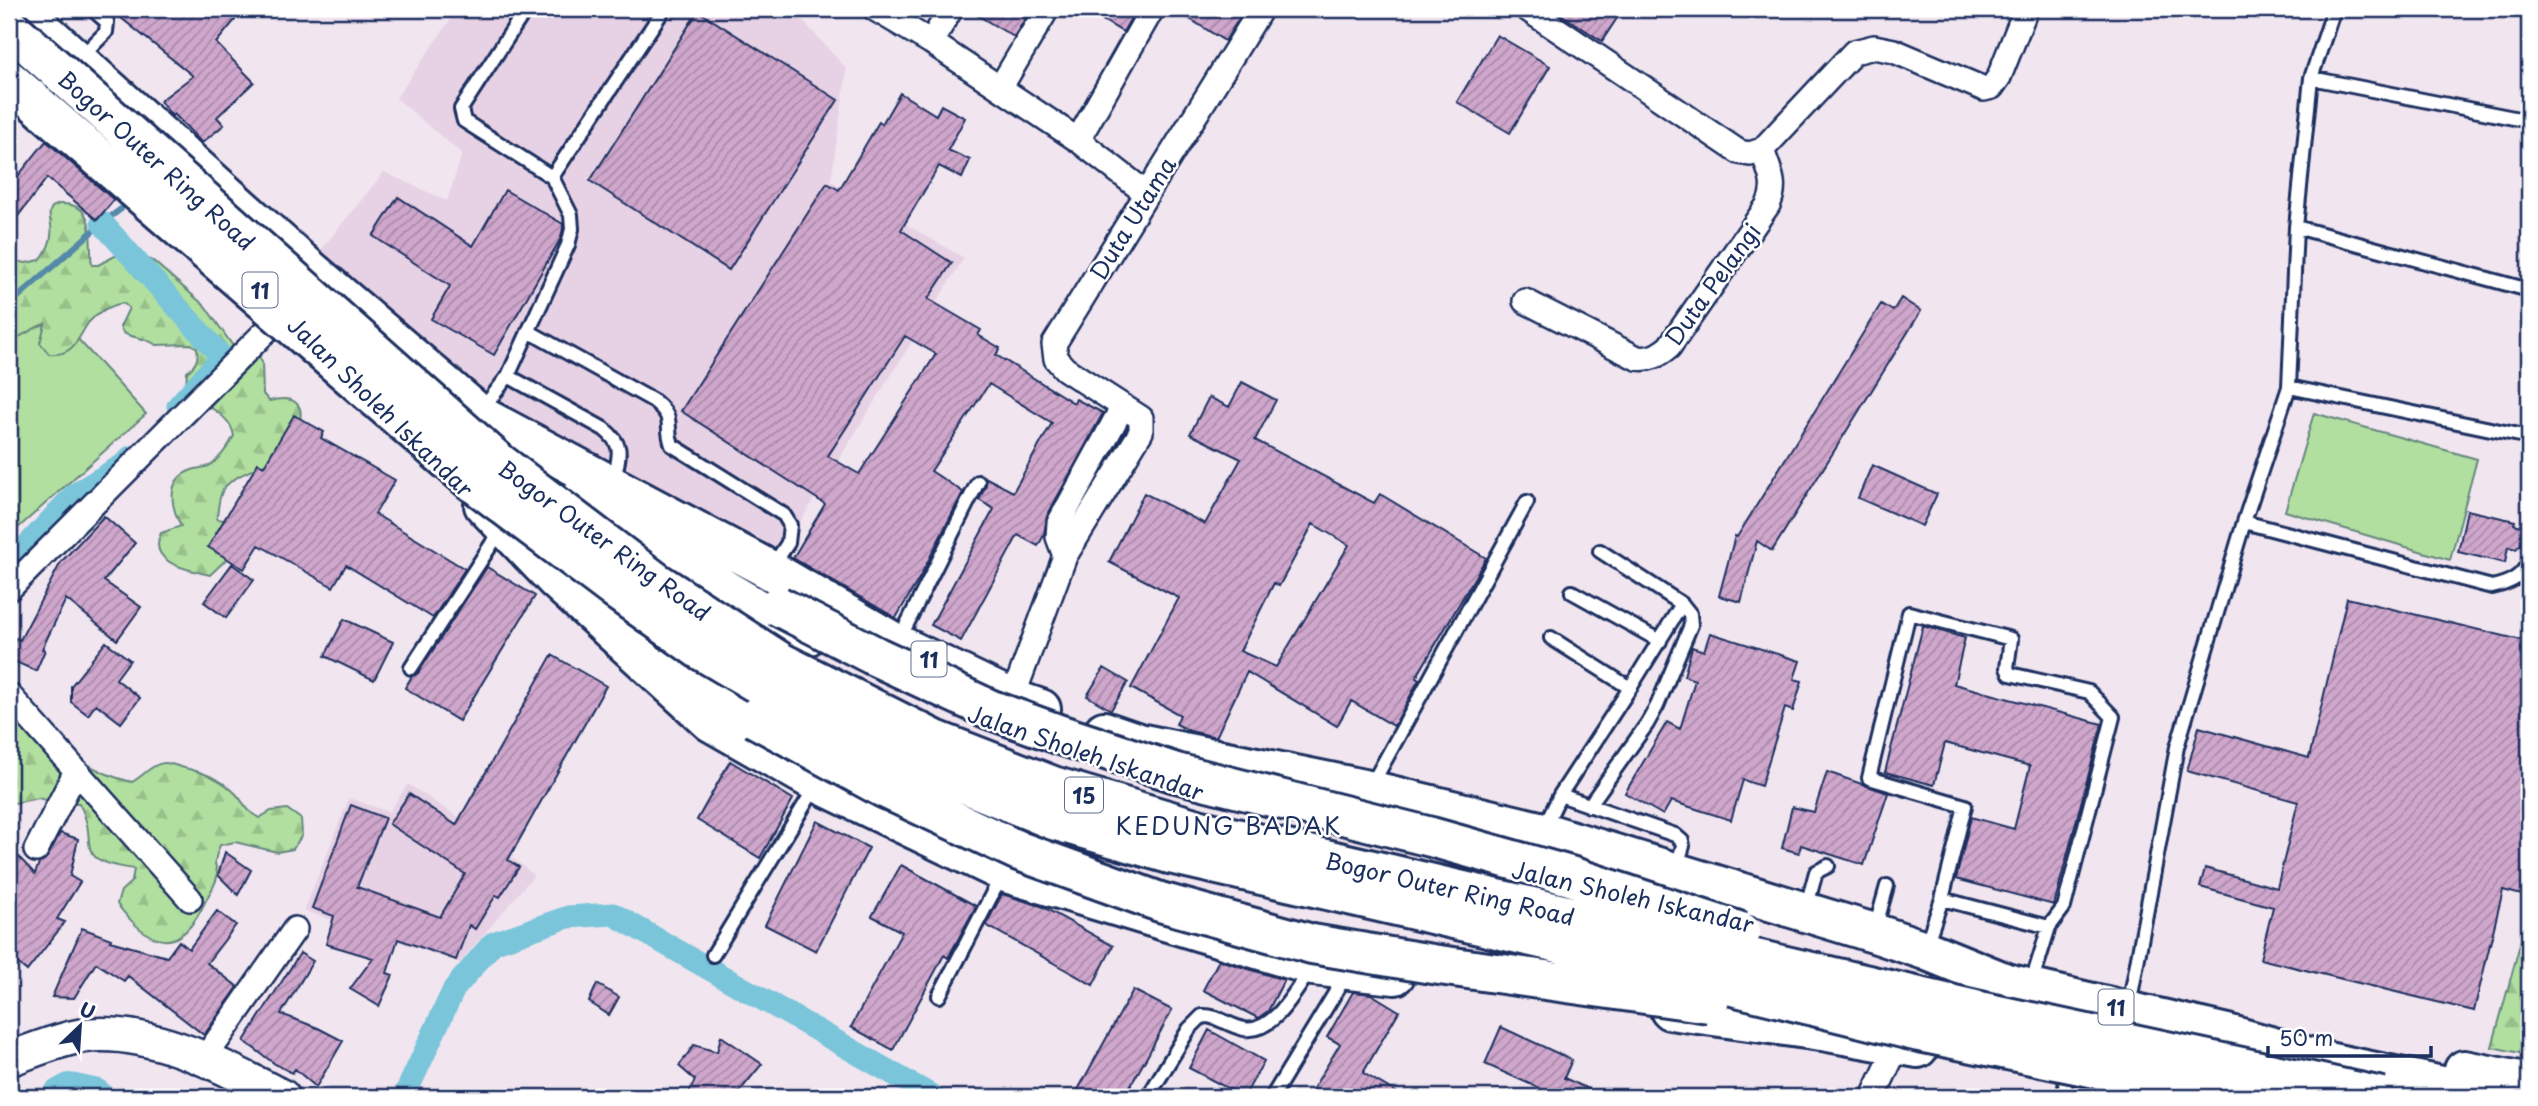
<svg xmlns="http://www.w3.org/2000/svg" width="2538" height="1106" viewBox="0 0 2538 1106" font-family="'Playpen Sans',sans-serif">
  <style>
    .built { fill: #e7d2e5 }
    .green { fill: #b1df9f; stroke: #66877e; stroke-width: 2 }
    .forest { fill: url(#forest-firs); stroke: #66877e; stroke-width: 2 }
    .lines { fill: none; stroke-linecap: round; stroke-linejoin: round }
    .stream { stroke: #5489a8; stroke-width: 6 }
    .canal { stroke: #7ac5d9; stroke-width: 23 }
    .river { stroke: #7ac5d9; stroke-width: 38 }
    .building { fill: url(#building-hatch); stroke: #1b2f5e; stroke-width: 2; fill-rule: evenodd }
    .lane-casing { stroke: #1b2f5e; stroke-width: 18 }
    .street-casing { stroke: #1b2f5e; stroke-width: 28 }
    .secondary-casing { stroke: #1b2f5e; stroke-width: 38 }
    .highway-casing { stroke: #1b2f5e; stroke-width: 44 }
    .lane { stroke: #fff; stroke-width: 12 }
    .street { stroke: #fff; stroke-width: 23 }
    .secondary { stroke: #fff; stroke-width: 33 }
    .highway { stroke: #fff; stroke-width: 38 }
    .highway-bridge-casing { stroke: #1b2f5e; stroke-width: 44; stroke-linecap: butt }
    .highway-bridge { stroke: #fff; stroke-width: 38 }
    .labels { text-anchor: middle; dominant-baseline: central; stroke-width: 5; stroke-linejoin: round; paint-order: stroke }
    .shield { fill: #fff; stroke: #5f6d8e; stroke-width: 2 }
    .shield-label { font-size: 21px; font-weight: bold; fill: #1b2f5e }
    .street-label { font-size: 23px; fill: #1b2f5e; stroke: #fff }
    .neighbourhood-label { font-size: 24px; letter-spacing: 2px; fill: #1b2f5e; stroke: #fff }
  </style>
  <defs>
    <pattern id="forest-firs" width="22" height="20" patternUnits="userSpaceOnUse" patternTransform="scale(1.75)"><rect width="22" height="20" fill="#b1df9f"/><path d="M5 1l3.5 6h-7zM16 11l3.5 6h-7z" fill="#98c08b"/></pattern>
    <pattern id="building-hatch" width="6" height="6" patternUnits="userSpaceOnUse" patternTransform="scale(1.75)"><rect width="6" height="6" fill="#d0a7cc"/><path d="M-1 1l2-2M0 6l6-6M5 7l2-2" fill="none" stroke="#a888a9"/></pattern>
  </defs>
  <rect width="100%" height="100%" fill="#f1e5f0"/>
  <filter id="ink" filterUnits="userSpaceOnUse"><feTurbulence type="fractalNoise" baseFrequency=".0143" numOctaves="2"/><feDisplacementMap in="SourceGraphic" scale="14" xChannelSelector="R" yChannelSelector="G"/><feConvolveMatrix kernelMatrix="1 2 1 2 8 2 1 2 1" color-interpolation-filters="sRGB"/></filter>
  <g filter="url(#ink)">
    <!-- built -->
    <path class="built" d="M458,9H792L847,69L831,181L964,258L770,570L613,486L307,267L384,172L447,201L462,154L396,98Z
      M408,784L470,825L534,875L460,963L374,933L304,911L349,798L389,812Z"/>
    <!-- green -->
    <path class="green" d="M38,295L146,414L9,536V322Z
      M2314,413L2477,459L2450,560L2285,511Z"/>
    <!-- forest -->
    <path class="forest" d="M59,204C99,202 88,240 92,265H98L117,255L131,253L153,261L205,306L235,349L258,355L262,362L263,394L269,401C277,399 288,397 295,402C313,416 283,451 271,460C257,470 235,474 224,488C218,496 218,510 217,519L224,520L235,513L238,548L210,575C191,570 146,564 161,533L181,526C171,507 165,479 192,470C198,468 203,468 209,466C220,459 228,447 234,436C230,410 198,407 186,385L187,372C196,365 199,359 197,348L191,344L156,345C148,338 133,338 123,333L120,327L129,308L123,303C111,305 98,312 89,322C78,336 75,357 49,354L40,343L45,324C34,327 22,337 9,341V260L26,263L40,260C48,250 53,238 51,225C50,217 48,214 52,207Z
      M27,718C59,745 90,773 132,782C143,776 152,764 164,763C170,762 178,767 185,768C205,773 222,779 237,795C246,806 246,810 259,818L271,811L287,809L301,819L302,835L293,849L277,852L235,842L220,845C218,850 216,856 215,861C215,867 218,872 217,877C215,886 209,894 205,902C179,958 150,947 117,904L121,891L132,881L134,869C67,859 102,845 79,803L51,802L39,798L9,804V722Z
      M2529,911V1055L2492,1047Z"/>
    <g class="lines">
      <!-- stream -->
      <path class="stream" d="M9,305L102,223L121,209"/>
      <!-- canal -->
      <path class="canal" d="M102,223L222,357L178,406
        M9,565L75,494L126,463L131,457
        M404,1097L454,989L493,943L568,917L613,914L934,1097"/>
      <!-- river -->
      <path class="river" d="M61,1097L70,1092L94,1097"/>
    </g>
    <!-- building -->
    <path class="building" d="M110,9H244L216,43L254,82L217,117L224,125L202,143L174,114L172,116L160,101L193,76Z
      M967,9H1031L1014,37Z
      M1084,9H1136L1123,32Z
      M1174,9H1245L1225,41Z
      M1553,9H1623L1602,41Z
      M698,11L838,100L729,270L590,181Z
      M1497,35L1550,66L1510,133L1457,102Z
      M900,93L936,115L941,105L965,118L948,150L970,160L962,178L939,166L901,230L952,263L928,299L981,330L978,335L1000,348L996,355L1074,403L1076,399L1103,413L1047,516L1044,535L1038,546L1018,535L961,641L931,625L994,509L979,500L986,485L985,477L1013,492L1052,423L989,384L931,471L963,492L921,575L896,618L793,558L825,504L681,411L827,183L839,190L879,122L882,124ZM905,336L936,354L859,474L828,456Z
      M46,141L114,200L97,220L47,178L9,228V169L18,176Z
      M505,190L563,224V228L561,238L494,355L431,319L450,286L373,236L398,197L473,246Z
      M1901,298L1921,311L1772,551L1757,541L1741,602L1719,596L1735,536L1737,537L1881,304L1893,311Z
      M1242,382L1276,400L1255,440L1374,503L1380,494L1486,558L1416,678L1419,680L1394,726L1351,701L1337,726L1247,672L1216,737L1190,731L1176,724L1180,715L1131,688L1179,598L1109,562L1144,493L1205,524L1241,459L1190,434L1209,397L1229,407ZM1313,524L1349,545L1276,667L1240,651L1274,583L1279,586Z
      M294,415L324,432L321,438L395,480L375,514L465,569L433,618L346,565L333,587L259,545L244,569L208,547L258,463L264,466Z
      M1872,465L1937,494L1922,526L1858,498Z
      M2467,510L2515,521L2514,524L2529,528L2524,541L2516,549L2508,547L2505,563L2458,552Z
      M104,516L135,543L104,581L141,607L117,640L66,599L42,649L45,650L36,671L9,659L16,638L20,640L61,562Z
      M232,564L254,580L226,618L204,602Z
      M487,567L535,596L459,721L405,688L412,676L418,673Z
      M2347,598L2529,642V897L2503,890L2474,1011L2260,959L2273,907L2200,887L2205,868L2277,888L2298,802L2187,771L2199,727L2309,758Z
      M344,619L393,642L374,680L325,656Z
      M1923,626L1965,638L1954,684L2102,724L2054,905L1956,879L1971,817L2014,829L2030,766L1945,743L1934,785L1885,772Z
      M1710,633L1800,661L1794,679L1802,681L1793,711L1785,708L1761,786L1743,780L1731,820L1671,801L1663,815L1625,793L1667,722L1680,729L1695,680L1684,676L1692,647L1704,651Z
      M106,642L130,660L116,679L140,698L121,723L96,704L88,715L71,702V686Z
      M552,655L606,686L508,860L519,867L500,897L496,895L475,929L469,925L456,960L398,939L387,973L393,975L379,1006L350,989L373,958L326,944L334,916L312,908L351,805L385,818L357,887L440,917L465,874L389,824L409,794L456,825Z
      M1104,668L1128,682L1111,710L1087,696Z
      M730,761L793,799L760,858L697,820Z
      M1827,772L1888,793L1864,865L1801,845L1799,853L1782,848L1792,807L1814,812Z
      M817,821L869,848L816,951L765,925Z
      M60,833L78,839L70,876L80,882L57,919L65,922L27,971L9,956V847L35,874L39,863L48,856Z
      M225,852L251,870L238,895L218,875Z
      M901,865L976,906L948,958L944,955L893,1050L851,1027L902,932L872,916Z
      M1002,894L1041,906L1113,946L1093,985L986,925Z
      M217,911L236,925L207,963L238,987L204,1035L128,976L124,981L96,963L74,998L52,997L82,928L111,939L110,941L167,957L179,941L189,949Z
      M300,953L313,961L281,1014L318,1028L343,1041L316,1087L295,1069L292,1073L275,1064L244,1041Z
      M1219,960L1284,980L1268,1011L1258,1018L1203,990Z
      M597,984L619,997L609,1015L589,1002Z
      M1133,990L1172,1010L1148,1055L1124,1097H1074Z
      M1353,992L1371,994L1399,1011L1363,1073L1404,1097H1308L1340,1044L1327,1037Z
      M1501,1027L1572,1060L1564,1078L1606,1097H1559L1485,1064Z
      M1209,1030L1264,1061L1244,1097L1189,1068Z
      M721,1036L762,1064L735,1097H687L695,1080L679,1066L694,1045L717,1052Z"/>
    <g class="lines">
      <!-- lane casing -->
      <g class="lane-casing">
        <path id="lane" d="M81,57L106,32L107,22L92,9
          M2311,78L2529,121
          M552,177L664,9
          M2296,227L2529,290
          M528,331L654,401C677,420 664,424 672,445L784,515L790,525L788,543L772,567
          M508,376L604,429C625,446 619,455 614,480
          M2289,387L2529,437
          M481,411L508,376L568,245L572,229L571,215L552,177L464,121L461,109L526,9
          M2244,522L2492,587C2509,583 2522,578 2529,561
          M1572,592L1660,641
          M1551,638L1630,688
          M899,640L978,482
          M411,668L502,528
          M1371,786L1527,502
          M1560,795L1675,835L1682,841L1683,846L1676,869
          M1589,806L1647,724L1657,706L1691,625L1690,614L1682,604
          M1544,828L1560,795L1630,688L1682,604L1600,551
          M1942,899L2049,927
          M1806,909L1816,872L1828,866
          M1875,929L1887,886
          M1926,945L1942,899L1965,806L1869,778L1909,613L2011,639L2007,668L2010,674L2089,692L2113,717L2064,907L2049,927L2031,985
          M713,955L816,786
          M939,996L1002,875
          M2129,1006L2177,747L2244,522L2289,387L2296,227L2311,78L2334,9
          M1148,1097L1189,1029L1202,1016C1218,1015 1228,1026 1244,1029C1274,1034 1296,989 1311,969
          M1272,1097L1346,975
          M2064,1097L2066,1079
          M2100,1097L2103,1087"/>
      </g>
      <!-- street casing -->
      <g class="street-casing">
        <path id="street" d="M875,9L931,42
          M951,9L931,42L1078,140L1147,194
          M1527,9L1739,152L1750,154L1762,150L1854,52L1874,47L1894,51L1984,89L1992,87L1999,77L2026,9
          M1000,88L1047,9
          M1078,140L1152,9
          M1525,301L1637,358C1651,360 1659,355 1669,347L1768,205C1778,184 1769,171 1762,150
          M1065,556L1058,537L1059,523L1123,406
          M9,589L284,313
          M9,695L190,899
          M1012,699L1065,556L1141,432V418L1065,369L1056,359L1054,344L1261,9
          M36,850L76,771
          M205,1058L295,929
          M1873,1097L1898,1044"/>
      </g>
      <!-- secondary casing -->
      <g class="secondary-casing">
        <path id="secondary" d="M9,1059C32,1051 57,1040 81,1036C149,1026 224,1067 283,1097"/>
      </g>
      <!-- highway casing -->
      <g class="highway-casing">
        <path id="highway" d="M20,9L307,267L481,416L770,570L897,644L1012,699L1041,709
          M584,493C654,546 728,595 807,636
          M484,505L556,580L711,722L818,783L1003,872L1313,966L1395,975
          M676,664L755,718
          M1104,731L1139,743L1369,790L1543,832L1874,933L1925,950L2004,982
          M1980,977L2227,1034L2323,1061L2495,1097
          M1670,1010L1828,1032L1918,1048
          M2464,1070L2529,1083"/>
      </g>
      <!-- lane -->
      <use href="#lane" class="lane"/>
      <!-- street -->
      <use href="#street" class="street"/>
      <!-- secondary -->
      <use href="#secondary" class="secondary"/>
      <!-- highway -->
      <use href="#highway" class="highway"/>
      <!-- highway-bridge casing -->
      <g class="highway-bridge-casing">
        <path id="highway-bridge" d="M9,27L498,462L656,582L782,663L935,740L1053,786L1201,830L1984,1012L2382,1097
          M9,80L473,482L616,590L699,649L767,689L919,765L1053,820L1170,854L1554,942L1919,1032L2237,1097
          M778,606L877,657L989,709L1061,735L1176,773L1431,837L1570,876L1741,932
          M755,718L882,787L1019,851L1160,902L1312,944L1432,964L1709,1003"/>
      </g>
      <!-- highway-bridge -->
      <use href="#highway-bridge" class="highway-bridge"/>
    </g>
  </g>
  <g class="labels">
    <!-- shield labels -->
    <g class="shield">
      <rect x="242.5" y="272.5" width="35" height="35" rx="5"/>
      <rect x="911.5" y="641.5" width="35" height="35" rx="5"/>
      <rect x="1065" y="777.5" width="38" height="35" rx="5"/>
      <rect x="2098.5" y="989.5" width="35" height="35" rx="5"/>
    </g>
    <g class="shield-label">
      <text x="260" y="290">11</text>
      <text x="929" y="659">11</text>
      <text x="1084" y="795">15</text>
      <text x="2116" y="1007">11</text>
    </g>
    <!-- street labels -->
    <g class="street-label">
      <text transform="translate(157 160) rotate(42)">Bogor Outer Ring Road</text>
      <text transform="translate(1132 218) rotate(-58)">Duta Utama</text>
      <text transform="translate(1712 284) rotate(-54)">Duta Pelangi</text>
      <text transform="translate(381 406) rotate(44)">Jalan Sholeh Iskandar</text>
      <text transform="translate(605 540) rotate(36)">Bogor Outer Ring Road</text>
      <text transform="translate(1086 752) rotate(19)">Jalan Sholeh Iskandar</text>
      <text transform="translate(1450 888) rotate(13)">Bogor Outer Ring Road</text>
      <text transform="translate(1633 896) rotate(13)">Jalan Sholeh Iskandar</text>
    </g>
    <!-- neighbourhood labels -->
    <g class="neighbourhood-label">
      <text x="1229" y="825">KEDUNG BADAK</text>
    </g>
  </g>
  <!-- margin -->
  <rect width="2538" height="1106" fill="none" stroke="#fff" stroke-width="35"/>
  <rect x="18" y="18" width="2503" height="1071" fill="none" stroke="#1b2f5e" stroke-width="2.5" filter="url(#ink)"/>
  <!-- north arrow -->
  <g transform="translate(80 1026) rotate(25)" stroke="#ffffff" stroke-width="5" paint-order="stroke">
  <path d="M0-5L12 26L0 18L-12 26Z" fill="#1b2f5e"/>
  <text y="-10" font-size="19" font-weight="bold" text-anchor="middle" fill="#1b2f5e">U</text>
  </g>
  <!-- scale -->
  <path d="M2268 1046v10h163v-10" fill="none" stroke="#1b2f5e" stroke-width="3.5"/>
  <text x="2279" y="1046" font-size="21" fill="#1b2f5e" stroke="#ffffff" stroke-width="5" paint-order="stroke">50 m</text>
</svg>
